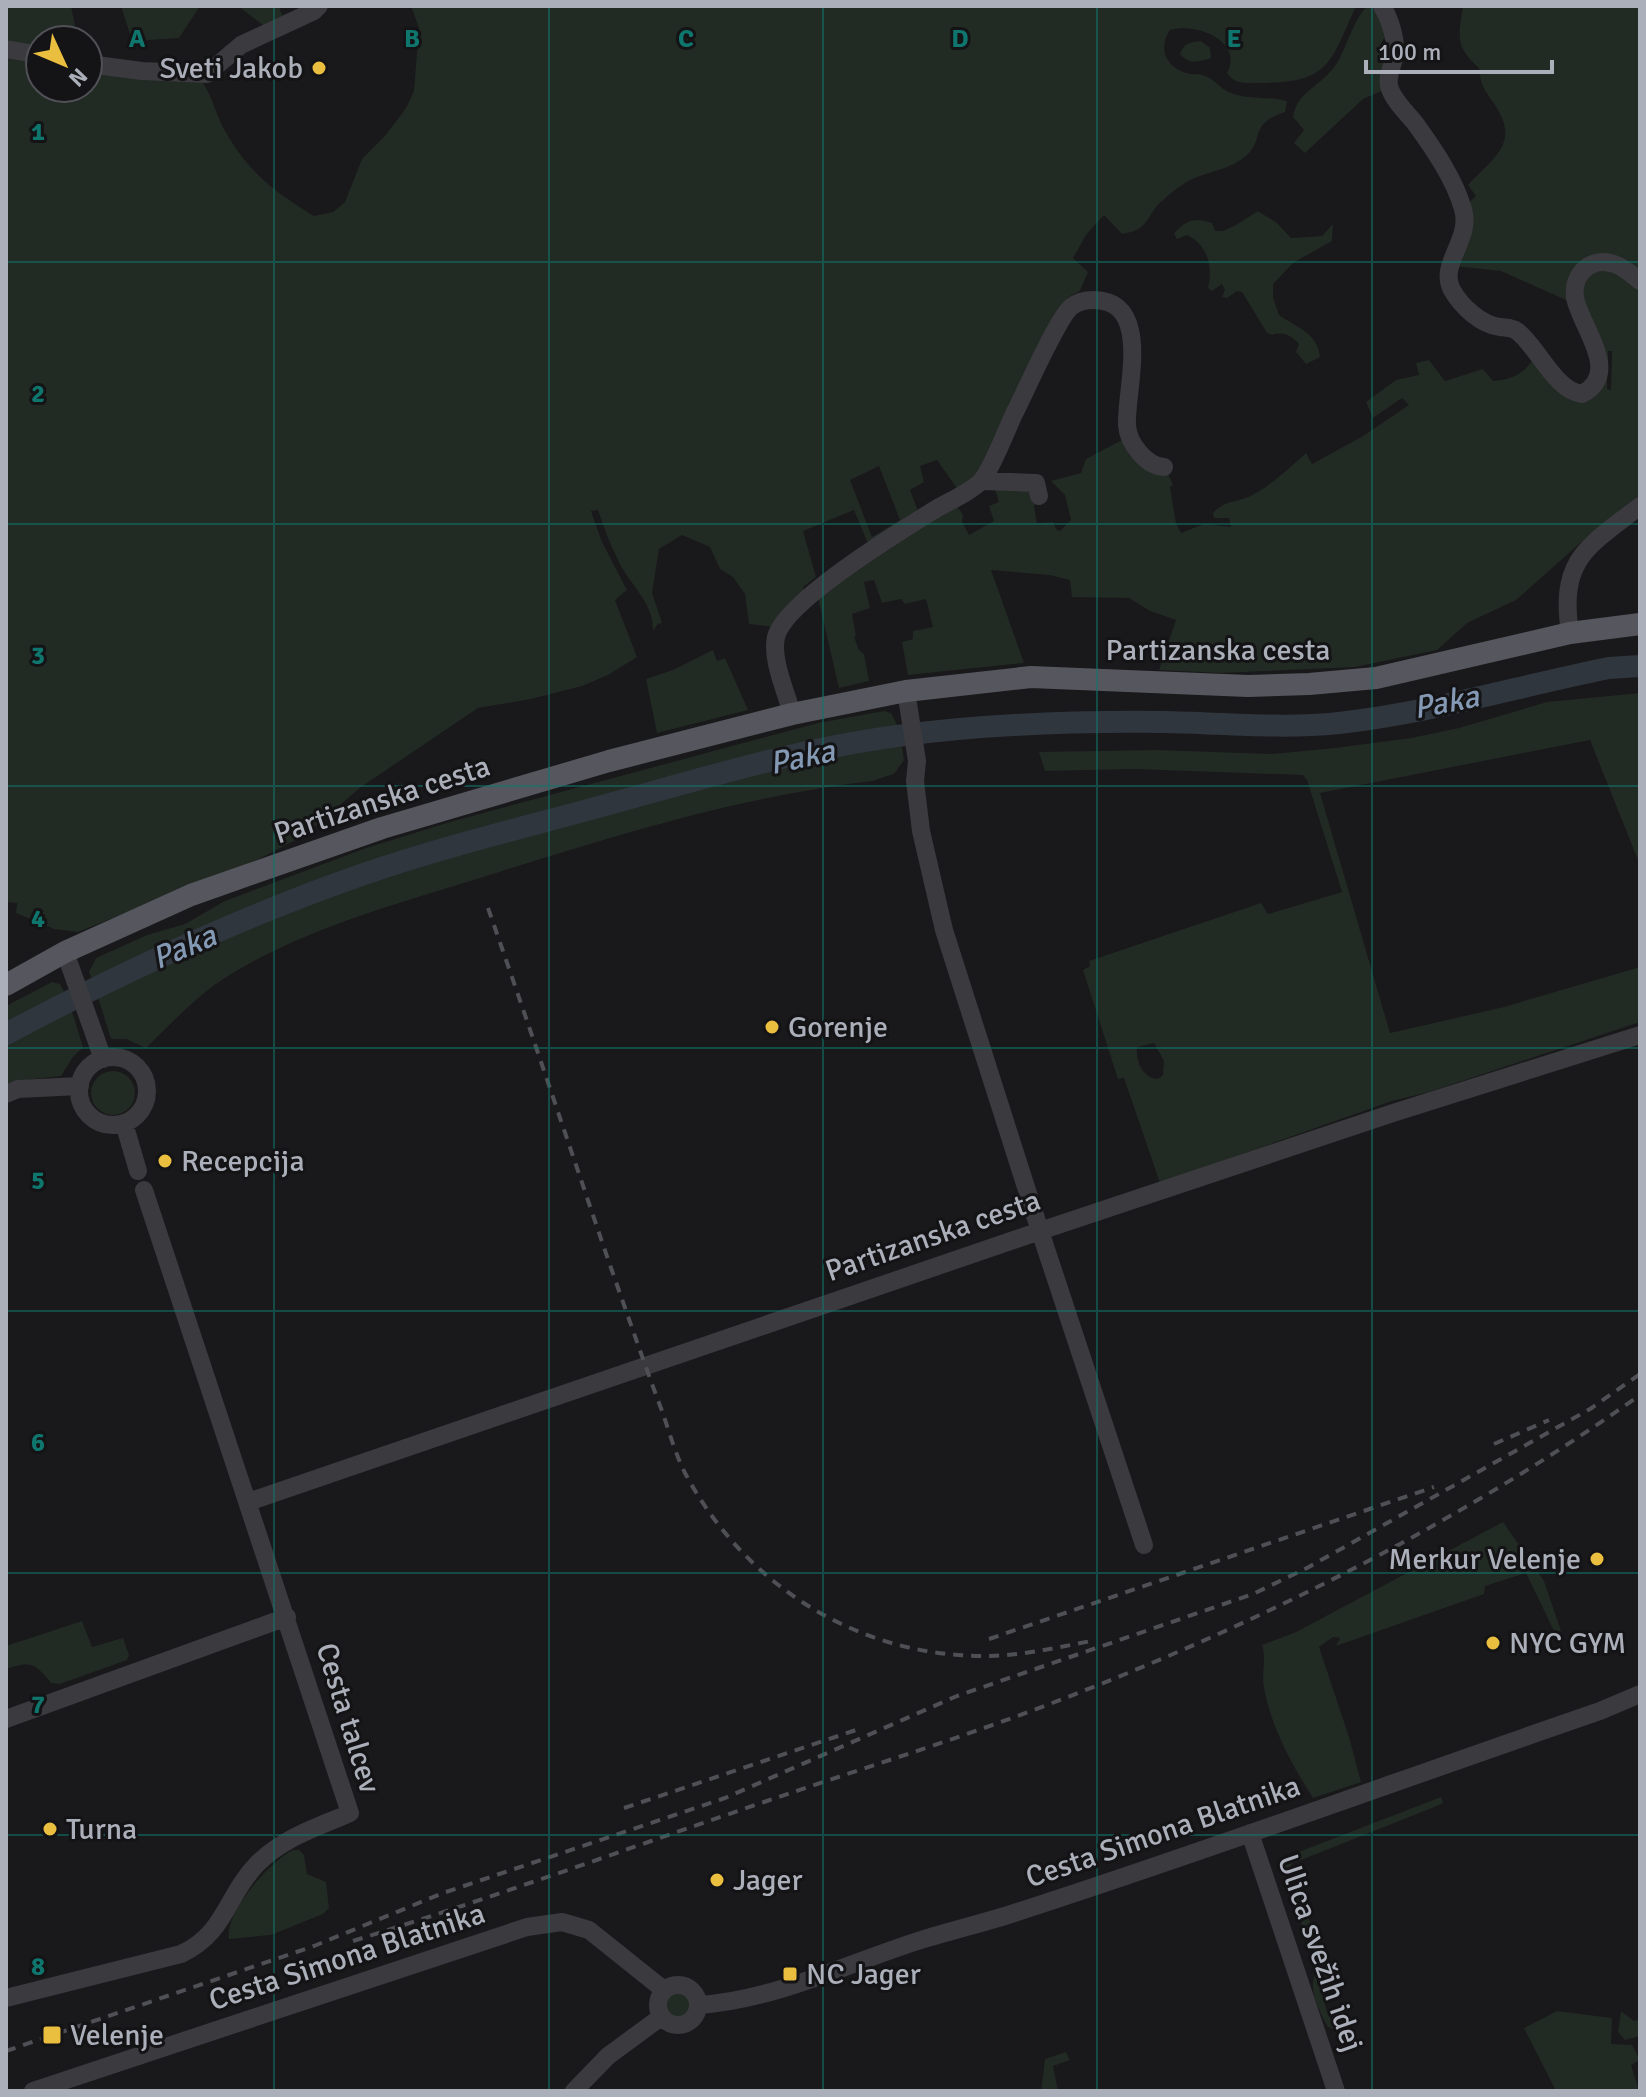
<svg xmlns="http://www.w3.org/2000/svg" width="1646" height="2097" viewBox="0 0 1646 2097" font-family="Signika,sans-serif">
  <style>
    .green { fill: #222a24; fill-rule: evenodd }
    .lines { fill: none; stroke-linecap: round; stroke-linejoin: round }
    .river { stroke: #2f363e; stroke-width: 22 }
    .minor { stroke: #3a3a3f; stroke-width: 18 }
    .major { stroke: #56575e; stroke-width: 22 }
    .rail { stroke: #4f5056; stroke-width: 4; stroke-dasharray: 10 8; stroke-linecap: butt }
    .grid { fill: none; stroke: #0f766e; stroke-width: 2; stroke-opacity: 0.55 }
    .poi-dot { fill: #eabf40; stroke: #141315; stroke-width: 3 }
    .labels { text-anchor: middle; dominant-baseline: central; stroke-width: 6; stroke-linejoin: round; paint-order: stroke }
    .poi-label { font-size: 30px; fill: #abafb9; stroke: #141315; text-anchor: start }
    .street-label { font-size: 30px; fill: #abafb9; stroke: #141315 }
    .water-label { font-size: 32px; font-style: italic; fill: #8499b3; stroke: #141315 }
    .grid-label { font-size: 26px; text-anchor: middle; font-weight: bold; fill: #0f766e; stroke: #141315; stroke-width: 6; stroke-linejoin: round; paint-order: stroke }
  </style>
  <rect width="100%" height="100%" fill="#19181a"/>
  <!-- green -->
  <path class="green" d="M6,6H71L77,36L72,40H40V48L6,43Z
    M121,6H200L179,38L132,41Z
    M238,6H280V11L284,18L267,28Z
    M411,6H1356C1330,64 1329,83 1260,83C1248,83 1234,85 1227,73C1244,41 1196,22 1170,30C1158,48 1165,66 1186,73C1192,75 1199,73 1205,76C1215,79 1221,90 1231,93C1249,100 1269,96 1287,101L1285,112C1248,124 1265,139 1246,156C1232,168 1216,170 1200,176C1187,180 1173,191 1163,200C1146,214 1151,230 1122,234L1104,215L1086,235L1073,258L1088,272L1080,291L1070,296L1064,304L981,474L958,490L937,460L920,466L924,482L910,490L920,516L869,546L854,510L803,531L816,577L803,587L807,597L774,627L749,624L745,594L733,577L720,569L710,547L682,535L659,549L652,593L662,623L658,624L653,631C654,604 632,587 620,564C611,547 604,529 598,510L591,511L602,542L627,590L615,600L637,657L608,675L582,686L531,699L478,708L361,787L305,835L259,859L78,932L54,929L16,913L17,903L6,902V53L40,59V88H88V68L199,78C212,93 215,113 224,129C249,173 272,190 314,216L333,212L345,202L362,159L385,136L406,108L414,91L419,28ZM879,466L900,520L872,537L850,480Z
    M1368,6H1373L1387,27L1386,89L1363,99L1305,153L1294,143L1304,130L1293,117C1297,91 1321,86 1335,66C1346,51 1354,16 1368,6Z
    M1463,6H1640V278L1597,259L1575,304L1501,271L1454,266L1466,205L1476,196L1468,185C1496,155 1521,143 1493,102C1484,90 1480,83 1479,68C1455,46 1458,37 1463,6Z
    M1201,41L1210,48L1211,58C1198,62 1190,65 1180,54C1184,43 1190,42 1201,41Z
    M1258,211L1277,223L1291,238L1322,236L1333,224L1332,241L1293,263L1273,284V298L1279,315C1296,327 1318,333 1320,357L1306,364L1296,352L1299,344C1292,336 1283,331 1272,335L1267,333L1242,292L1237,291L1227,298L1222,297L1225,290L1222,284L1212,291L1208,288C1213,267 1208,245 1187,235L1177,239L1174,234C1185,220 1195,217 1212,223L1215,231H1223L1234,226Z
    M1598,265L1640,285V504L1596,529L1516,600L1467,623L1437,650L1355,667L1221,673L1159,670L1176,620L1150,611L1129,598L1072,597L1070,580L1049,575L991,570L1024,663L908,675L902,642L913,639V631L933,627L926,599L905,604L901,599L882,603L874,580L864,582L870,608L852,614L856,636L854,637L859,650L864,654L869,681L839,688L818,598L954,502L963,515L962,522L969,535L994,521L989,506L999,502L994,486L1029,483L1038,501L1034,506L1037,523L1053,522L1056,529L1060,531L1071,520L1065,495L1051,481L1081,473L1086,459L1122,440L1130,456L1168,474L1173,485L1170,487L1176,523L1181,533L1204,524L1231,527L1229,518H1214L1213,513C1225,499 1239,503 1254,494C1274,483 1289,468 1306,453L1312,464L1363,436L1409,405L1402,398L1373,418L1366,402L1396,380L1419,375L1416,363L1429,360L1445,381L1483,369L1493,381C1511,380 1524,374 1533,359L1567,394L1600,378L1607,379V389L1611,390L1612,351H1608V363L1602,362L1577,290Z
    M713,650L717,661L725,658L748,710L657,733L646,679L673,670Z
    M1640,693V865L1590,740L1320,793L1390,1033L1504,1007L1640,967V1022L1429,1092L1392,1101L1160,1183L1124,1078L1118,1079L1083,970L1090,966L1089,961L1261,903L1268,914L1342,892L1307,780L1303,775L1134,769L1045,771L1039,752L1157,750L1272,754L1335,748L1411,738L1459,728L1547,702ZM1154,1043L1164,1061L1163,1075L1158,1079C1142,1077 1136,1062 1137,1047Z
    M884,711L891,713L900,731L781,752L441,845L324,883L259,909L93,982L89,972L96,958L147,935L185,924L225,901L366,848L450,822L758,739L818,723Z
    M901,742L904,760L894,774L872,781C736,797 607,838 477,879C393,905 304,929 228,976C197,995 172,1023 146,1048L126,1039H111L96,991L181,951L325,893L415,863L731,775L781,763Z
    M52,982L60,984L67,997L6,1029V1006Z
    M70,1005L83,1047L73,1057L61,1076L25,1080L6,1086V1039Z
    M91 1093a22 22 0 1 1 44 0a22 22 0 1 1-44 0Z
    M1503,1522L1544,1581L1561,1631L1555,1633L1526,1573L1485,1586L1484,1594L1336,1646L1340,1638L1333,1637L1319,1647L1349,1737L1361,1782L1313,1798C1292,1765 1271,1727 1264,1688C1261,1672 1267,1660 1262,1645L1296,1632Z
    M82,1621L92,1647L123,1638L129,1655L127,1660L60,1684L51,1683C34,1663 32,1661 6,1669V1646Z
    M1441,1797L1443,1803L1437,1806L1291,1864L1318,1946L1309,1945L1278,1860Z
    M293,1850H299L304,1855L307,1874L326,1882L329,1908L323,1914L271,1935L229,1939C224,1913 270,1861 293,1850Z
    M1324,1962L1330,1981L1320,1985C1326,2008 1327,2027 1353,2032L1351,2035L1345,2037L1343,2033L1328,2027C1322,2017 1313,1999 1313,1987C1312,1978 1317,1975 1315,1966Z
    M663 2005a15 15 0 1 1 30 0a15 15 0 1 1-30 0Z
    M1557,2011L1612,2018L1611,2044L1632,2045L1640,2060L1631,2065L1639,2091H1556L1524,2028Z
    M1621,2011L1634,2021L1640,2019V2036L1625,2040L1618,2032Z
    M1066,2052L1070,2060L1053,2066L1058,2091H1041L1045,2059Z"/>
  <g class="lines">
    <!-- river -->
    <path class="river" d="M6,1034C122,972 240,917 364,874C445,846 530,826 613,803C707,777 800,749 897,736C985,724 1075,721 1164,722C1222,723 1281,729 1339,723C1430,713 1519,686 1609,668L1640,666"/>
    <!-- minor -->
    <path class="minor" d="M1382,6C1390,19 1396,38 1395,53C1394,65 1385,77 1390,89C1394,101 1407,113 1415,123C1433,148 1454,178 1463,209C1472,240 1438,264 1452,290C1461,306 1481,325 1500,327C1506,328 1511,327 1517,331C1538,347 1555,391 1582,394C1623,373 1579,325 1575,297C1572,274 1591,256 1614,264C1624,267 1632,275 1640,281
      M6,49L40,55
      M88,64L142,71L207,74L241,45L314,11L319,6
      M982,481L1036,483L1039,496
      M1570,633C1559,559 1587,547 1640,506
      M906,691L917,761L915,781L921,831L944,930L1040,1231L1144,1545
      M792,714C786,691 771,660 776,637C785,601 902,530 936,509C948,502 974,490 982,480C993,466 1006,431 1014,414C1025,393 1057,319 1071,307C1077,302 1087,300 1094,300C1154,301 1125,392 1127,425C1128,443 1146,466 1164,467
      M65,952L103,1059
      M79 1091a34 34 0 1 1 68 0a34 34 0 1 1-68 0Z
      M6,1094L18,1089L80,1086
      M124,1123L138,1171
      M248,1502L1040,1231L1393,1113L1640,1035
      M6,1719L287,1617
      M1250,1833L1336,2091
      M658 2005a20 20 0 1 1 40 0a20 20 0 1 1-40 0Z
      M6,1998L181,1954C226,1933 226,1896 257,1864C284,1837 316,1828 350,1813L144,1190
      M698,2005C776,2000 850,1962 924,1939C951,1931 978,1924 1005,1916C1205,1852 1402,1779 1600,1711L1640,1694
      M33,2091L527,1927L562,1922L589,1930L664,1990
      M574,2091L608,2056L661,2017"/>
    <!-- major -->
    <path class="major" d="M6,985L65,952L191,895L382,828L609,761L792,714L906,691L1031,677L1248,686L1309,684L1376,678L1570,633L1640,624"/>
    <!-- rail -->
    <path class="rail" d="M488,908C530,1028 570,1148 611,1268C628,1316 644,1363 662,1411C669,1431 675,1453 685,1473C744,1584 856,1656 984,1656C1020,1656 1055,1648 1091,1641
      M1494,1444L1549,1420
      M989,1639L1434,1487
      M624,1808L859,1729
      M353,1941C492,1898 629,1848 767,1801C860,1769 955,1740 1047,1705C1255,1626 1458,1524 1640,1395
      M6,2051L314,1946L443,1893L725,1798L957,1696L1253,1594L1307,1568L1590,1409L1640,1374"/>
  </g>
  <!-- grid -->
  <path class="grid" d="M274,6V2091M549,6V2091M823,6V2091M1097,6V2091M1372,6V2091M6,262H1640M6,524H1640M6,786H1640M6,1048H1640M6,1311H1640M6,1573H1640M6,1835H1640"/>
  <!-- markers -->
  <g class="poi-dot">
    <circle cx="319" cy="68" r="8"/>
    <circle cx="772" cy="1027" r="8"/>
    <circle cx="165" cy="1161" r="8"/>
    <circle cx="1597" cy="1559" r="8"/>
    <circle cx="1493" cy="1643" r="8"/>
    <circle cx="50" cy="1829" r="8"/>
    <circle cx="717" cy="1880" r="8"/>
    <rect x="782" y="1966" width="16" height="16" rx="4"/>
    <rect x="42" y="2025" width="20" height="20" rx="4"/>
  </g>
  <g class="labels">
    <!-- poi labels -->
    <g class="poi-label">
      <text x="303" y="68" text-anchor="end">Sveti Jakob</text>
      <text x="788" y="1027">Gorenje</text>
      <text x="181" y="1161">Recepcija</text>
      <text x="1581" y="1559" text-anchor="end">Merkur Velenje</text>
      <text x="1509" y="1643">NYC GYM</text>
      <text x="66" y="1829">Turna</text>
      <text x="733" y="1880">Jager</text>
      <text x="806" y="1974">NC Jager</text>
      <text x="70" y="2035">Velenje</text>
    </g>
    <!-- street labels -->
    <g class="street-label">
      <text x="1218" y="650">Partizanska cesta</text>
      <text transform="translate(382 800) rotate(-18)">Partizanska cesta</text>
      <text transform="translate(933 1236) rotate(-19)">Partizanska cesta</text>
      <text transform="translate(348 1718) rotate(73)">Cesta talcev</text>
      <text transform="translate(1163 1832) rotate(-19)">Cesta Simona Blatnika</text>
      <text transform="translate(1320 1953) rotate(71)">Ulica svežih idej</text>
      <text transform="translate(347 1957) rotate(-18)">Cesta Simona Blatnika</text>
    </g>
    <!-- water labels -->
    <g class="water-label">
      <text transform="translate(1446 702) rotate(-11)">Paka</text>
      <text transform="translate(802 757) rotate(-12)">Paka</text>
      <text transform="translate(184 947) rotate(-23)">Paka</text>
    </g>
  </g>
  <g class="grid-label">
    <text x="137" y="47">A</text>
    <text x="412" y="47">B</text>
    <text x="686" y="47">C</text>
    <text x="960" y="47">D</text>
    <text x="1234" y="47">E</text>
    <text x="38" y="140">1</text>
    <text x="38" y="402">2</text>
    <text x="38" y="664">3</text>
    <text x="38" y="927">4</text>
    <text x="38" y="1189">5</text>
    <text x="38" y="1451">6</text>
    <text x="38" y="1713">7</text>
    <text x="38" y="1975">8</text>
  </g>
  <!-- border -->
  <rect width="1646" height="2097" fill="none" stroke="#abafb9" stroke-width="16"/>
  <!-- north arrow -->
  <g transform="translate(64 64) rotate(134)"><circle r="38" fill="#141315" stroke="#505157" stroke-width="2"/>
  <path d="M0-6L14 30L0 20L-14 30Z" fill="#eabf40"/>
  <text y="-12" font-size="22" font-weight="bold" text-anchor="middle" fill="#abafb9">N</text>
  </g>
  <!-- scale -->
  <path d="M1366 60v12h186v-12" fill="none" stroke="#abafb9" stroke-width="4"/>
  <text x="1378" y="60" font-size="24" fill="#abafb9" stroke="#141315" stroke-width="6" paint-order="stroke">100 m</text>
</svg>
